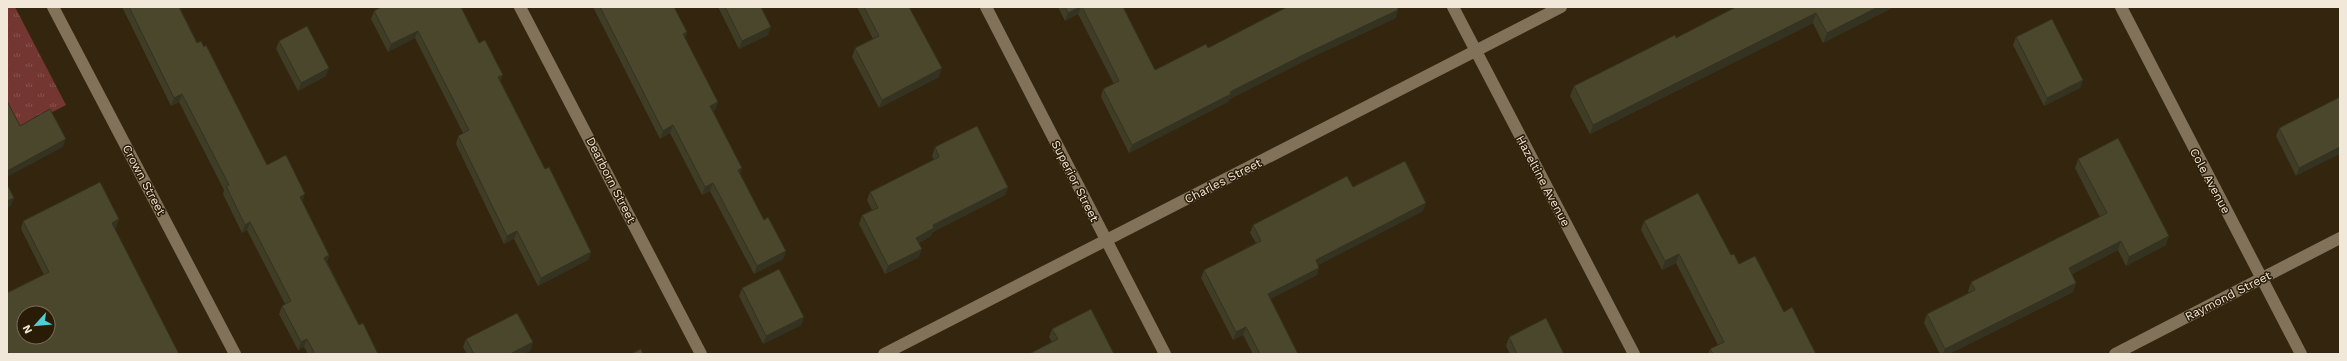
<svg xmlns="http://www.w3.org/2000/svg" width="2347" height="361" viewBox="0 0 2347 361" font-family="'Work Sans',sans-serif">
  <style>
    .grass { fill: url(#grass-tufts) }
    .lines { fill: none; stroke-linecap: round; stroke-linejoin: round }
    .street { stroke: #82725a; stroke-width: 12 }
    .wall { fill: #403d27 }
    .shaded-wall { fill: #343220 }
    .building { fill: #4a472d; stroke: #343220; fill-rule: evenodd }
    .labels { text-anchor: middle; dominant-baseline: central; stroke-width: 3; stroke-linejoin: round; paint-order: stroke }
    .street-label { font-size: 12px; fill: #f1e8da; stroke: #291b05 }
  </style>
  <defs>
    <pattern id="grass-tufts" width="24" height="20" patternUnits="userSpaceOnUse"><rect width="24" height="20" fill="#733630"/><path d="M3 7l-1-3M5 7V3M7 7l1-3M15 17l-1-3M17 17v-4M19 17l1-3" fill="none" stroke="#87534d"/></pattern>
  </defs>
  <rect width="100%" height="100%" fill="#33250e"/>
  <!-- grass -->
  <path class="grass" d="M7,7H15L66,105L19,129L7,108Z"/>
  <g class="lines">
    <!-- street -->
    <path class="street" d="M53,7L235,354
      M520,7L701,354
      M986,7L1165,354
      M1453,7L1634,354
      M2121,7L2301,354
      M884,354L1561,7
      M2115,354L2340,238"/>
  </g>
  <!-- wall -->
  <path class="wall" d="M122,7H179L197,43L267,165L302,202L329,255L327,262L359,325L378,354H308L304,347L298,350L279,314L282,306L285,304L247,230L242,233L223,194L224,190L179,102L171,106Z
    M381,7L501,82L545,169L591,252L588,260L538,286L514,239L504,244L456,144L458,136L463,133L415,38L388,52L371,19L374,11Z
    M593,7H674L687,32L685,38L718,102L715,110L713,111L742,168L740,174L764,220L786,251L783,259L754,274L710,191L702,195L670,133L660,139Z
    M718,7H761L768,35L739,49Z
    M857,7H909L939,77L879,108L852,57L855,48L873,39Z
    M1058,7H1123L1155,70L1208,48L1396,18L1306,60L1230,99L1228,102L1129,153L1101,97L1103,89L1114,84L1078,14L1065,21Z
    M1736,7H1894L1823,43L1813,23L1590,134L1570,96L1574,86L1676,38Z
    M2016,37L2083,80L2080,88L2044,106L2013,45Z
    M279,41L326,76L298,91L276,49Z
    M2340,97L2296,176L2276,136L2279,128Z
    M935,147L1008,187L1005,195L933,232L931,236L919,243V257L885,274L859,224L862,215L872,210L867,200L870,192L934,160L932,156Z
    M2078,159L2166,245L2126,266L2118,250L2072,274L2076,283L2073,292L1949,354H1940L1924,323L1927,314L1969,293L1968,291L1971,282L2100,217L2075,168Z
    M1353,187L1423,211L1318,265L1319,268L1317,275L1270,299L1298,354H1253L1243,335L1233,340L1201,278L1204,270L1256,243L1250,233L1253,225Z
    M119,219L116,227L114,228L179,354H7V293L44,275L21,229L23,221Z
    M1644,221L1731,255L1784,312L1816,354H1708L1710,349L1718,345L1676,263L1662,270L1641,230Z
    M742,288L804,317L801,325L763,344L739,296Z
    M1052,329L1114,354L1052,342L1049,337Z
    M1509,337L1564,354H1510L1506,346Z
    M466,339L533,342L530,351L523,354H467L463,347Z"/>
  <!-- shaded-wall -->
  <path class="shaded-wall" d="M1080,7H1081L1078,14L1065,21L1068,13Z
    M1878,7H1894L1823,43L1827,33Z
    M1398,10L1396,18L1306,60L1230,99L1228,102L1129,153L1132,145L1230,92L1309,52Z
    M1816,13L1813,23L1590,134L1593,125Z
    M771,27L768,35L739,49L742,41Z
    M418,31L415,38L388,52L391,44Z
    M687,32L684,40L683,34Z
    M329,68L326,76L298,91L301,83Z
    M942,68L939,77L879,108L882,100Z
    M503,75L500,83L498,77Z
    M2083,80L2080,88L2044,106L2047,98Z
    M182,94L179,102L171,106L174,98Z
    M718,102L715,110L708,114L710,106Z
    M673,125L670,133L660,139L663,131Z
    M66,139L63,147L7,177V171Z
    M2340,147V154L2296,176L2299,168Z
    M742,168L739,176L738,170Z
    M713,183L710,191L702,195L705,187Z
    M1008,187L1005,195L933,232L931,236L913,246L916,238L933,225Z
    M305,194L302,202L300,197Z
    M14,198L11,206L7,208V201Z
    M1426,203L1423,211L1313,268L1316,260Z
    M119,219L116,227L109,231L112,223Z
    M250,222L247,230L242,233L245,225Z
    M517,231L514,239L504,244L507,236Z
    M2169,236L2166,245L2126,266L2129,257Z
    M2121,241L2118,250L2065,277L2069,268Z
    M922,249L919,257L885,274L888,266Z
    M786,251L783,259L754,274L757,266Z
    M591,252L588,260L538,286L541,278Z
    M1679,254L1676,263L1662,270L1665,261Z
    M329,255L326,263L324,258Z
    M1319,268L1317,275L1265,302L1268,294Z
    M2076,283L2073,292L1949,354H1943L1945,349Z
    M804,317L801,325L763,344L766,336Z
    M1246,327L1243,335L1233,340L1236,332Z
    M307,339L304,347L298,350L301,342Z
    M533,342L530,351L523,354H510Z"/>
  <!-- building -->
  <path class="building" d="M129,7H179L197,43L201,41L204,47L206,45L267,165L286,155L305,194L300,197L329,255L324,258L359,325L363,323L378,354H315L307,339L301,342L282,306L291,301L250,222L245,225L226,186L229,185L182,94L174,98Z
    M381,7H461L479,43L485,40L503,75L498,77L545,169L549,167L591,252L541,278L517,231L507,236L458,136L469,130L418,31L391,44L374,11Z
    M600,7H674L687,32L683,34L718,102L710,106L742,168L738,170L764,220L768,217L786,251L757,266L713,183L705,187L673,125L663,131Z
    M725,7H761L771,27L742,41Z
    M864,7H909L942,68L882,100L855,48L879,36Z
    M1065,7H1080L1068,13Z
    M1082,7H1123L1155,70L1206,44L1208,48L1287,7H1397L1398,10L1309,52L1230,92L1231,94L1132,145L1103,89L1119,81Z
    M1736,7H1878L1827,33L1816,13L1593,125L1574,86L1675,35L1676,38Z
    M2052,19L2083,80L2047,98L2016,37Z
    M307,26L329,68L301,83L279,41Z
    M2340,97V147L2299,168L2279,128Z
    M7,101L20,126L50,109L66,139L7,171Z
    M977,126L1008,187L933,225L934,228L916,238L922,249L888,266L862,215L878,208L870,192L939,157L935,147Z
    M2118,138L2169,236L2129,257L2121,241L2069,268L2076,283L1945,349L1927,314L1975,290L1971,282L2107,213L2078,159Z
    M1405,161L1426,203L1316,260L1319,268L1268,294L1298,354H1260L1246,327L1236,332L1204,270L1261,241L1253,225L1347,176L1353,187Z
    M100,182L119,219L112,223L179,354H9L7,350V293L49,272L23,221ZM24,313H48V337H24Z
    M7,184L14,198L7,201Z
    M1698,193L1731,255L1734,254L1739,264L1755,256L1784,312L1792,307L1816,354H1713L1710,349L1724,342L1679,254L1665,261L1644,221Z
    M779,269L804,317L766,336L742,288Z
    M1091,309L1114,354H1029L1058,339L1052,329Z
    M517,313L533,342L510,354H474L466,339Z
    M1546,318L1564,354H1517L1509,337Z
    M641,349L643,354H631Z"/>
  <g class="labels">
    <!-- street labels -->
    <g class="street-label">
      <text transform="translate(144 180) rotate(62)">Crown Street</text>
      <text transform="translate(611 180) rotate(63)">Dearborn Street</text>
      <text transform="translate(1075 181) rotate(63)">Superior Street</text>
      <text transform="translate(1223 181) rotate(-27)">Charles Street</text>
      <text transform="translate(1543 181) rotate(62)">Hazeltine Avenue</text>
      <text transform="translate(2210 181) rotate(62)">Cole Avenue</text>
      <text transform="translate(2228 296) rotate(-27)">Raymond Street</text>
    </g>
  </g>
  <!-- border -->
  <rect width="2347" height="361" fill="none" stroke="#f1e8da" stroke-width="16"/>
  <!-- north arrow -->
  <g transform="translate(36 325) rotate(243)"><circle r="19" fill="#291b05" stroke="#796d5a"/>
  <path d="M0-3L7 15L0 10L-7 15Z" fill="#52ccd6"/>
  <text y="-6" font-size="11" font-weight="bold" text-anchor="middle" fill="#f1e8da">N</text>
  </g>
</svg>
